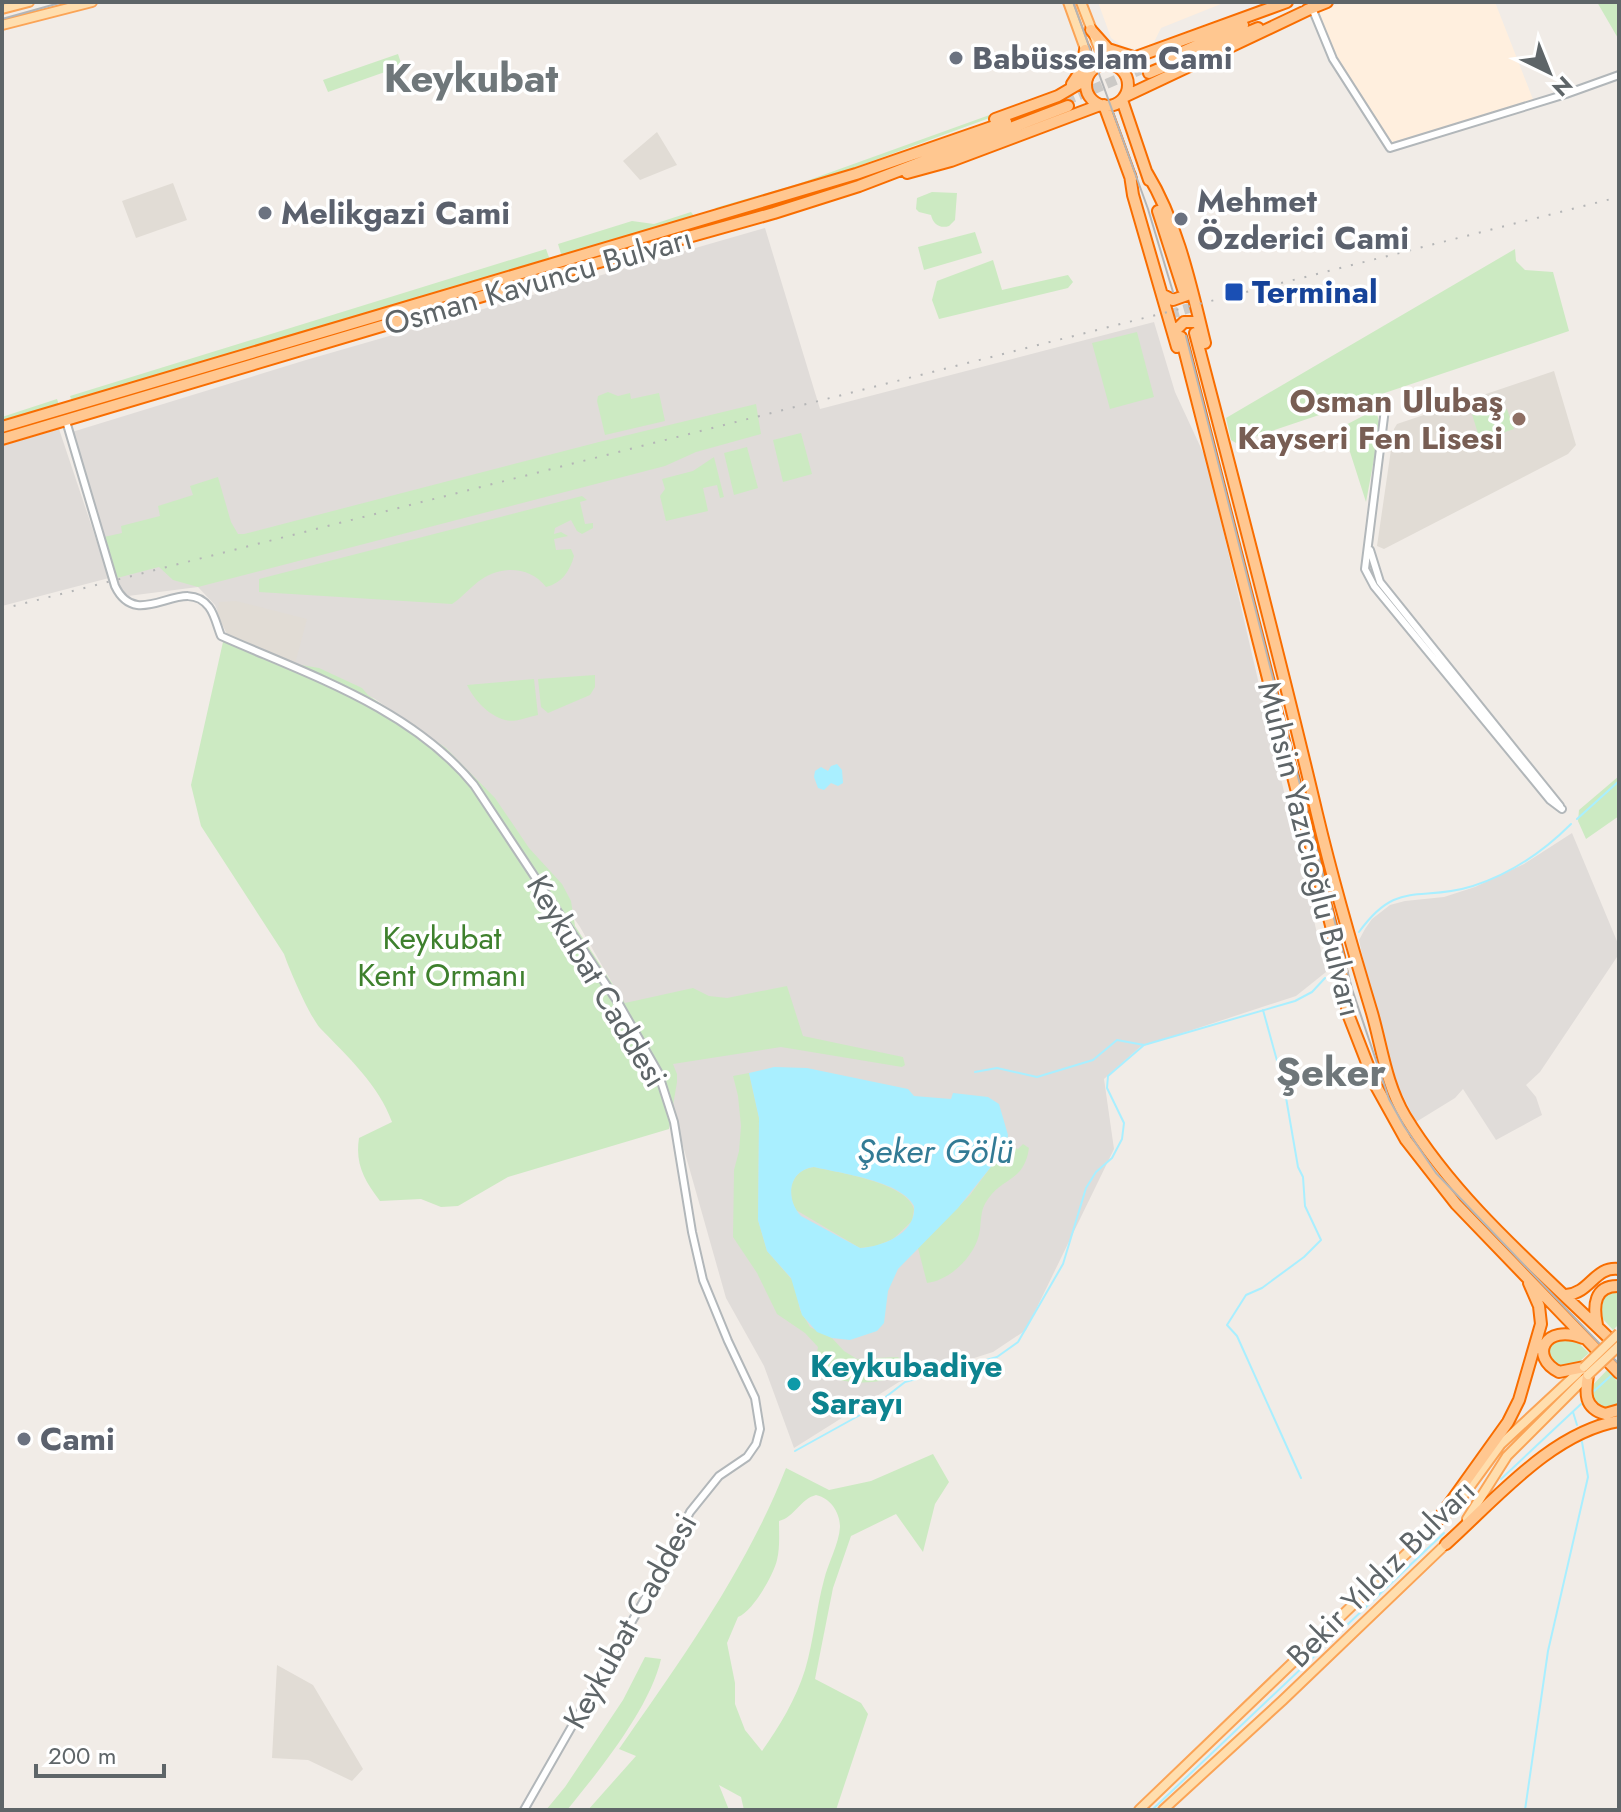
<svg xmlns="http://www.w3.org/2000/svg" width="1621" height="1812" viewBox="0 0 1621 1812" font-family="Jost,sans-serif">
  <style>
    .commercial { fill: #ffefde }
    .industrial { fill: #e0dcd9 }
    .education { fill: #e1dcd5 }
    .green { fill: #cceac2; fill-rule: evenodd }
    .water { fill: #a9efff; fill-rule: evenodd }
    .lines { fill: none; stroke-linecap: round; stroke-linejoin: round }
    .stream { stroke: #a9efff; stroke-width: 2 }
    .highway-tunnel { stroke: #cccac7; stroke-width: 10; stroke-dasharray: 10 5; stroke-linecap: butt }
    .minor-casing { stroke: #b2b7ba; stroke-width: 10 }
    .major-casing { stroke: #fba456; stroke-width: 12 }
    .highway-casing { stroke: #f86d00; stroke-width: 14 }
    .minor { stroke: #fff; stroke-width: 6 }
    .major { stroke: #ffdeae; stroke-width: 8 }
    .highway { stroke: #ffc790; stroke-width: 10 }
    .tram { stroke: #b4b5b6; stroke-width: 2 }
    .rail { stroke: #b4b5b6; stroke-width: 2; stroke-dasharray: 2 10; stroke-linecap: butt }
    .major-bridge-casing { stroke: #fba456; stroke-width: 12; stroke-linecap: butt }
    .major-bridge { stroke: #ffdeae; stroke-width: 8 }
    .worship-dot { fill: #6b7280; stroke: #fff; stroke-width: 3 }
    .transit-dot { fill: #1a4fb4; stroke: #fff; stroke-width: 3 }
    .education-dot { fill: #8d6e63; stroke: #fff; stroke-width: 3 }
    .culture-dot { fill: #0f9aa8; stroke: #fff; stroke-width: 3 }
    .labels { text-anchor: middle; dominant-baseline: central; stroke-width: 7; stroke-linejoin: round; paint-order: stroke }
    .worship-label { font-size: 32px; font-weight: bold; fill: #5b616d; stroke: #fff; text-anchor: start }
    .street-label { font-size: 32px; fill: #5e6568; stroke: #fff }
    .transit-label { font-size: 32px; font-weight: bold; fill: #164399; stroke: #fff; text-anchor: start }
    .education-label { font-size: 32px; font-weight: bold; fill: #785e54; stroke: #fff; text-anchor: end }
    .park-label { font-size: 32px; fill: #3e802d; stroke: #fff }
    .culture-label { font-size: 32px; font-weight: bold; fill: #0d838f; stroke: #fff; text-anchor: start }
    .water-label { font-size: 34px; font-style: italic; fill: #337b95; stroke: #fff }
    .district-label { font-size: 40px; font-weight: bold; fill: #6f777a; stroke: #fff }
  </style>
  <rect width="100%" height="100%" fill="#f1ece7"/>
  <!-- commercial -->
  <path class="commercial" d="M1098,2H1226L1161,28L1153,44L1134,49L1123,46L1111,38Z
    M1344,2H1495L1534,102L1392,142L1339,65L1319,12Z"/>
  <!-- industrial -->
  <path class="industrial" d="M765,228L820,409L1154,322L1175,392L1207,461L1326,972L1296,996L1140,1047L1104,1079L1114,1149L1026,1330L993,1352L899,1382L794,1448L764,1366L726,1298L672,1107L654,1056L580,927L516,835L447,749L375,699L226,632L215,605L198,587L128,596L120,589L72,432L306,360Z
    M59,429L109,578L2,606V446Z
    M1572,833L1619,946V954L1540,1072L1526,1085L1536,1097L1542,1115L1496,1140L1463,1089L1455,1098L1416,1122L1397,1084L1379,1031L1359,940L1365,929L1372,919L1390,905L1405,901L1444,897L1475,887L1524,864Z"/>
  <!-- education -->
  <path class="education" d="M657,132L677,165L640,180L623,161Z
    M173,183L187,220L136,238L122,201Z
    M1554,371L1576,445L1568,454L1384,549L1377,546L1394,429L1397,424Z
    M236,601L307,619L295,664L228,636L217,614L219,602Z
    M277,1665L313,1685L363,1769L352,1781L308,1760L272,1758Z"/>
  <!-- green -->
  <path class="green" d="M1597,2H1619V40Z
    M398,54L402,66L328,92L323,80Z
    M1048,94L1049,96L796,189L717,210L715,208L798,184Z
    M932,192L957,193L955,220L949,226C940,229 933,224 931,215L919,212L916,209L917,198Z
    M691,212L695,217L562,257L558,244L632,221L654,224Z
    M975,232L982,253L924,270L918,247Z
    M546,249L550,260L72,401L70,396Z
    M1515,249L1516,261L1525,270L1553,272L1569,331L1236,443L1231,440L1226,418Z
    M993,260L1002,290L1068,275L1073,282L1068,288L939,319L932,300L937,281Z
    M1137,332L1154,397L1110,409L1092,343Z
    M608,392L618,396L630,393L631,399L659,393L665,421L605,435L597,401L598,396Z
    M57,399L59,405L2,422V417Z
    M756,404L761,434L696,452L665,466L198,587L173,580L159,567L117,578L104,537L122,533L121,526L160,516L158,506L193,495L190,486L218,477L231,522L238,534H244L599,442Z
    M1488,405L1498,435L1480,440L1471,411Z
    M1376,409L1380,427L1366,502L1342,427Z
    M1507,409L1514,429L1502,433L1496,413Z
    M801,433L812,474L783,482L773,440Z
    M747,447L758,488L734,495L724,453Z
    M714,457L724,497L720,498L717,485L703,488L708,511L666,521L660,496L665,489L662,479L693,471Z
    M582,496L587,500L580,502L585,524L593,523V528L582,534L577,531L571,520L555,528L554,534L561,532L568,536L554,539L556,550L571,549L574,556C570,571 562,583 546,587C531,567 502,565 482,579C471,586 463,597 452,604L259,592V579Z
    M228,636L295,664L319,668L362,688L368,695L446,748L495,798L529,848L562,884L571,901L575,926L625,1003L693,988L709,996L727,998L787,986L803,1036L903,1057L905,1065L902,1067L781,1047L673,1064L677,1074V1082L669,1129L508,1177L458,1206L441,1207L421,1199L380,1201C364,1180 355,1164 359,1138L392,1122C379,1085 347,1056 320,1028C309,1015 290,971 284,954L201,826L191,785L223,642Z
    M595,675V687L590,695L548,713L541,707L538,679Z
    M534,679L538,715C528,717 514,723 505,720C488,715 474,700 467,685Z
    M1619,776V816L1586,839L1578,821L1579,810Z
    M749,1073L759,1118L758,1220L767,1251L794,1282L800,1310L810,1327L832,1338L844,1351L857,1359L898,1357L904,1363L901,1375C870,1387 844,1383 813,1373L818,1347L805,1333L777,1314L757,1273L733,1237L734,1170L739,1151L741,1126L738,1096L733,1076Z
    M1023,1144L1029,1148C1024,1182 1003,1177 988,1199C979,1211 982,1222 979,1235C973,1258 950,1280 927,1283L918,1248L970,1195L1007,1145L1018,1149Z
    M814,1167C839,1173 906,1182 914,1209L912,1221L893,1239L876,1246L860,1248L796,1210C786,1192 791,1170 814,1167Z
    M1619,1290V1324L1613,1330L1602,1318L1599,1305L1606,1293Z
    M1564,1337L1575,1340L1589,1353C1576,1364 1571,1372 1554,1366L1549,1355L1551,1344Z
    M1607,1370L1619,1383V1407L1609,1411L1595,1406L1589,1389Z
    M933,1454L949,1482L935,1504L923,1552L896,1514L851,1536L833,1588L815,1679L861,1703L868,1714L836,1810H744L741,1797L719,1785L729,1810H588L636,1756L619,1749C681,1660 746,1570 786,1468L829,1490L871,1481ZM816,1495C830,1498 840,1512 840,1527C839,1544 828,1563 824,1580C816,1609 814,1640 805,1670C796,1699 779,1727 762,1751L745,1730L735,1704V1683L727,1643L738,1617C753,1611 773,1576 777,1560C780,1548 779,1534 779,1521C795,1517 800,1499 816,1495Z
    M645,1657L661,1659C650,1708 599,1771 567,1810H546L565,1787L623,1700Z"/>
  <!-- water -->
  <path class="water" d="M837,764L842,770L843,783L838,786L831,783L824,790L818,788L814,777L815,771L821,767L828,771L831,766Z
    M774,1067L807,1068L908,1089L914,1096L951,1099L953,1093L988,1097L999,1104L1008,1135L1006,1148L958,1208L898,1269L888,1291L884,1323L877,1331L850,1340L832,1338L817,1332L802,1315L791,1278L767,1251L758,1220L759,1118L749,1073ZM814,1167C839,1173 902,1181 914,1206C917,1233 882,1247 860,1248L801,1216C785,1199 788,1170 814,1167Z"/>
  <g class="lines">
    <!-- stream -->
    <path class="stream" d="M1577,819L1619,781
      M1359,932C1398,878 1419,903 1473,886C1510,874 1543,852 1571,824
      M1263,1010L1284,1086L1298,1167L1303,1177L1305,1206L1321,1240L1304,1257L1262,1288L1246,1295L1227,1325L1237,1336L1301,1478
      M975,1072L997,1068L1037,1077L1093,1060L1117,1040L1144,1045L1295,1001L1312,992L1325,978
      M1593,1392L1613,1374
      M1573,1412L1577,1425
      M795,1451L869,1410L905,1382L997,1357L1018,1342L1063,1264L1086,1188L1096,1172L1112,1158L1122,1139L1124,1123L1107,1088L1108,1076L1144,1045
      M1501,1479L1581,1404
      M1152,1810L1444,1533
      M1525,1810L1548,1651L1588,1477L1582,1442"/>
    <!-- highway-tunnel -->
    <path class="highway-tunnel" d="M1065,101L1147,67
      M1183,289L1194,327
      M1168,294L1180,334"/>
    <!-- minor casing -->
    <g class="minor-casing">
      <path id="minor" d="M1312,8L1333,59L1390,148L1566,94L1619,75
        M1386,401L1365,569L1374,586L1550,800L1562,809
        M66,421L115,586C138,634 183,573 209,607C215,615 217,626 221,636C309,675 411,708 474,785L619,1004L658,1072L674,1122L692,1232L703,1280L728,1341L755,1398L760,1429L756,1444L747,1457L719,1476L690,1512L659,1574L524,1810
        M1370,550L1380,582L1560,806"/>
    </g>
    <!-- major casing -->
    <g class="major-casing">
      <path id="major" d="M1068,2L1090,63L1088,76
        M1081,2L1100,51L1110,64
        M2,9L29,2
        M2,25L92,2
        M1443,1518L1458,1503L1501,1444L1583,1368
        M1467,1519L1507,1456L1588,1375
        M1139,1810L1433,1528
        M1163,1810L1283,1700L1448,1542"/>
    </g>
    <!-- highway casing -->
    <g class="highway-casing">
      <path id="highway" d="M1307,10L1327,2
        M1091,30L1108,49L1133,57
        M1173,56L1243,25
        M1086 85a21 21 0 1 1 42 0a21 21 0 1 1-42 0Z
        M1114,65L1287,2
        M1149,73L1258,28
        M1072,84L1082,69L1085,50
        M1124,97L1312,8
        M1122,100L1149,180
        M1104,105L1131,179
        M995,119L1058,96L1087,79
        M907,173L951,161L1100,105
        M1147,173C1178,224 1191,286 1205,343
        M1130,175L1133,195L1177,347
        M1158,211L1183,289
        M1163,295L1173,300L1187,295L1190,288
        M1195,333C1237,493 1279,653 1317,814C1333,881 1352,947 1372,1013C1382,1048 1386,1084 1405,1116C1459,1205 1544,1274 1618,1347
        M1175,335L1176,330L1184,322H1196L1200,327
        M1181,337L1339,957L1348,1014L1376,1086L1406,1140L1456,1204L1619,1373
        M2,427L856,174L1006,122
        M2,439L560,273L774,213L859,186L1068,106
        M1566,1295C1591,1293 1594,1266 1619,1269
        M1597,1325C1593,1306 1594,1285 1619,1286
        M1583,1338C1544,1323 1529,1357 1559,1372L1584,1367
        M1588,1375C1585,1393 1584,1408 1605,1414L1619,1410
        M1430,1531L1508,1422L1519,1400L1541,1324L1539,1306L1529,1283
        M1446,1544C1495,1500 1552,1432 1619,1421"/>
    </g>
    <!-- minor -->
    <use href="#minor" class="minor"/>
    <!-- major -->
    <use href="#major" class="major"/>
    <!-- highway -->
    <use href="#highway" class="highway"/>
    <!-- tram -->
    <path class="tram" d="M1073,2L1148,209L1173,292
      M2,19L63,2
      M1186,336L1352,989L1389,1099L1404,1126L1436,1173L1619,1364"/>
    <!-- rail -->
    <path class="rail" d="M2,609L1619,197"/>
    <!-- major-bridge casing -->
    <g class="major-bridge-casing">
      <path id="major-bridge" d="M1584,1367L1619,1333
        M1588,1375L1619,1346"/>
    </g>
    <!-- major-bridge -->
    <use href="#major-bridge" class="major-bridge"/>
  </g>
  <!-- markers -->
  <g class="worship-dot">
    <circle cx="956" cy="58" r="8"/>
    <circle cx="265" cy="213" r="8"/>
    <circle cx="1181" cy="219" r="8"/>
    <circle cx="24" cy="1439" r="8"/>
  </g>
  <rect class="transit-dot" x="1224" y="282" width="20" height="20" rx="4"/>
  <circle class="education-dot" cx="1519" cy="419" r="8"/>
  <circle class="culture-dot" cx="794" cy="1384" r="8"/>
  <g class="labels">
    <!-- worship labels -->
    <g class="worship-label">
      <text x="972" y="58">Babüsselam Cami</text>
      <text x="1197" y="201">Mehmet<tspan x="1197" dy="37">Özderici Cami</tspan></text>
      <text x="281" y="213">Melikgazi Cami</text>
      <text x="40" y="1439">Cami</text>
    </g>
    <!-- street labels -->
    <g class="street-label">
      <text transform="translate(538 281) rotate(-16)">Osman Kavuncu Bulvarı</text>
      <text transform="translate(1310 849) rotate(76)">Muhsin Yazıcıoğlu Bulvarı</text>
      <text transform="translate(597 981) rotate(59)">Keykubat Caddesi</text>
      <text transform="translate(1381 1573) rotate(-45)">Bekir Yıldız Bulvarı</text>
      <text transform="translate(630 1621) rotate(-61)">Keykubat Caddesi</text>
    </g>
    <!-- transit labels -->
    <g class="transit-label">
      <text x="1252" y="292">Terminal</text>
    </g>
    <!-- education labels -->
    <g class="education-label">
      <text x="1503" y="401">Osman Ulubaş<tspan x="1503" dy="37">Kayseri Fen Lisesi</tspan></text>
    </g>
    <!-- park labels -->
    <g class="park-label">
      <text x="442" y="938">Keykubat<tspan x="442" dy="37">Kent Ormanı</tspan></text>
    </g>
    <!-- culture labels -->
    <g class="culture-label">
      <text x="810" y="1366">Keykubadiye<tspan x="810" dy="37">Sarayı</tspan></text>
    </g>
    <!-- water labels -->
    <g class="water-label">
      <text x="935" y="1151">Şeker Gölü</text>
    </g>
    <!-- district labels -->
    <g class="district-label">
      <text x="471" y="78">Keykubat</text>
      <text x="1331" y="1072">Şeker</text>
    </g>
  </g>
  <!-- border -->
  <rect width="1621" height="1812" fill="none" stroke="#5e6568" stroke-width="8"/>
  <!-- north arrow -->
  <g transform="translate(1549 72) rotate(137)" stroke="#ffffff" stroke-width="6" paint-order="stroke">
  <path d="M0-6L14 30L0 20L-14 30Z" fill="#5e6568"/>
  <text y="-12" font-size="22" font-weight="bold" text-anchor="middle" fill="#5e6568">N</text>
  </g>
  <!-- scale -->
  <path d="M36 1764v12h128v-12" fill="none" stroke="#5e6568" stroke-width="4"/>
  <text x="48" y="1764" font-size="24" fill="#5e6568" stroke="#ffffff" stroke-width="6" paint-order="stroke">200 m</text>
</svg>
